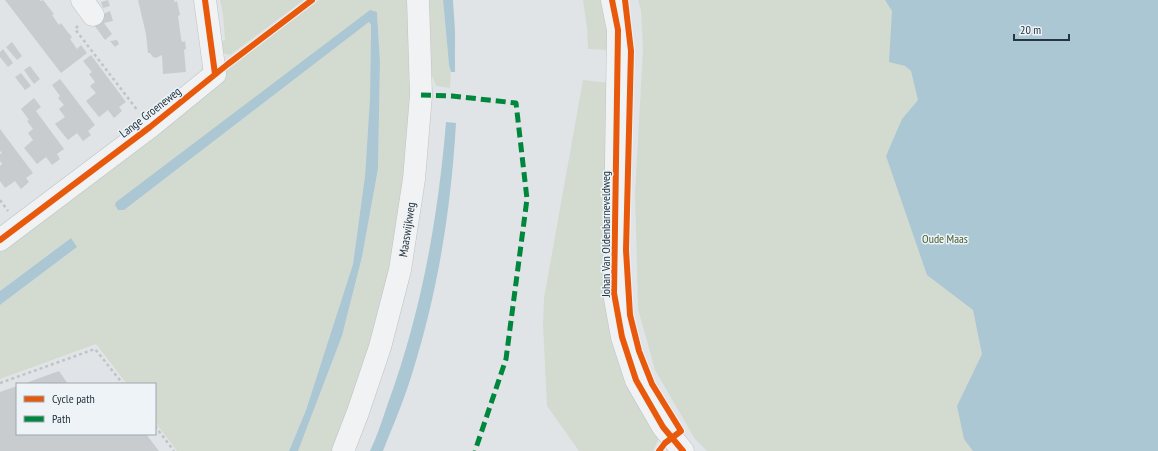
<svg xmlns="http://www.w3.org/2000/svg" width="1158" height="451" viewBox="0 0 1158 451" font-family="'PT Sans Narrow',sans-serif">
  <style>
    .green { fill: #d3dbd0 }
    .water { fill: #acc7d4 }
    .building { fill: #c9ccce }
    .lines { fill: none; stroke-linecap: round; stroke-linejoin: round }
    .minor-casing { stroke: #bfc2c4; stroke-width: 23 }
    .path { stroke: #bfc4c6; stroke-width: 2.5; stroke-dasharray: 3 3; stroke-linecap: butt }
    .minor { stroke: #f0f2f3; stroke-width: 22 }
    .quiet { stroke: #00873e; stroke-width: 5; stroke-dasharray: 10 5; stroke-linecap: butt }
    .cycleway-casing { stroke: #edf3f6; stroke-width: 8 }
    .cycleway { stroke: #e8590c; stroke-width: 6 }
    .labels { text-anchor: middle; dominant-baseline: central; stroke-width: 3; stroke-linejoin: round; paint-order: stroke }
    .street-label { font-size: 12px; fill: #253541; stroke: #edf3f6 }
    .park-label { font-size: 12px; fill: #435e32; stroke: #edf3f6 }
  </style>
  <rect width="100%" height="100%" fill="#e1e4e6"/>
  <!-- green -->
  <path class="green" d="M220,0H304L230,55L225,54L222,50L220,42L225,40L223,14Z
    M319,0H407L413,75L405,187L383,309L353,405L332,451H298L342,336L362,257L378,169L380,62L377,12L124,210L369,22L371,25L370,97L365,176L353,264L306,410L289,451H177L155,422V384H127L96,344L0,379V305L77,247L71,238L0,291V252L208,94L224,72Z
    M426,0H443L449,65L451,72L450,88L436,86L430,71Z
    M583,0H605L609,50L588,49L587,29Z
    M638,0H1158V451H707L695,439L655,370L638,309L635,193L643,49L641,10Z
    M583,80L611,83L606,266L660,436L653,451H579L547,406L543,325L544,298Z"/>
  <!-- water -->
  <path class="water" d="M443,0H453L455,31V72H451L449,65Z
    M885,0H1158V451H973L964,439L957,406L982,354L973,310L927,275L886,156L902,119L918,100L911,71L905,66L889,62L892,11Z
    M370,10L377,12L380,62L378,169L362,257L342,336L298,451H289L306,410L353,264L365,176L370,97L371,25L369,22L124,210H118L115,205L116,202Z
    M446,122L456,123C451,210 438,291 412,374C404,400 393,426 383,451H370C377,436 382,421 387,406C421,314 438,219 446,122Z
    M71,238L77,247L0,305V291Z"/>
  <!-- building -->
  <path class="building" d="M5,0H40L41,1L43,0L54,14L52,15L59,25L61,23L66,30L72,37L70,39L77,49L81,45L87,53L61,73Z
    M108,0L110,6L103,8L101,2Z
    M138,0H174L175,2L177,1L180,15L178,16L181,38L182,42L185,41L186,49L184,50L186,72L163,74L162,55L156,58L153,57L150,53H148L146,34Z
    M110,11L113,21L104,23L112,34L105,40L92,22L103,14Z
    M117,40L119,44L115,47L110,41Z
    M12,42L22,56L17,60L6,47Z
    M3,49L13,63L8,67L0,57V52Z
    M91,55L126,102L119,107L122,111L114,118L108,110L99,117L86,101L96,93L90,86L95,82L89,74L92,72L83,61Z
    M30,66L40,79L34,84L24,70Z
    M21,73L31,86L25,90L15,77Z
    M60,79L95,125L88,131L91,135L83,141L77,133L68,140L55,124L65,117L59,109L64,105L58,98L60,96L52,85Z
    M34,98L41,107L36,111L64,149L57,154L60,159L52,165L46,157L37,164L24,148L33,140L28,133L33,129L27,121L29,120L21,109Z
    M0,129L33,173L26,178L29,182L21,189L15,181L5,188L0,181V166L2,164L0,161V154L2,153L0,151Z
    M59,371L68,384H23Z
    M17,386V434H146L159,451H0V392Z"/>
  <g class="lines">
    <!-- minor casing -->
    <g class="minor-casing">
      <g id="minor">
        <path d="M82,0L93,15"/>
        <path d="M612,0L618,30L614,293L622,337L636,380L663,427L683,451"/>
        <path d="M0,240L150,127L215,74L205,0"/>
        <path id="s1" d="M343,451L358,412L380,347L400,270L414,179L421,95L418,0"/>
      </g>
    </g>
    <!-- path -->
    <path class="path" d="M78,26L75,29L138,111
      M0,200L8,211
      M0,383L95,349L123,384
      M155,426L174,451"/>
    <!-- minor -->
    <use href="#minor" class="minor"/>
    <!-- quiet -->
    <path class="quiet" d="M421,95L452,96L516,103L527,199L506,359L475,451"/>
    <!-- cycleway casing -->
    <g class="cycleway-casing">
      <path id="cycleway" d="M205,0L215,74
        M612,0L618,30L614,293L622,337L636,380L663,427L683,451
        M625,0L631,51L626,250L630,315L639,351L652,384L681,431L665,443L659,451
        M0,240L150,127L228,64L312,0"/>
    </g>
    <!-- cycleway -->
    <use href="#cycleway" class="cycleway"/>
  </g>
  <g class="labels">
    <!-- street labels -->
    <g class="street-label">
      <text transform="translate(150 112) rotate(-38)">Lange Groeneweg</text>
      <text stroke="none"><textPath href="#s1" startOffset="231">Maaswijkweg</textPath></text>
      <text transform="translate(605 234) rotate(-90)">Johan Van Oldenbarneveldweg</text>
    </g>
    <!-- park labels -->
    <g class="park-label">
      <text x="945" y="238">Oude Maas</text>
    </g>
  </g>
  <!-- legend -->
  <rect x="16" y="383" width="140" height="52" fill="#edf3f6" stroke="#9da7ae"/>
  <rect x="24" y="396" width="20" height="6" fill="#e8590c" stroke="#9da7ae"/>
  <text x="52" y="403" font-size="12" fill="#253541">Cycle path</text>
  <rect x="24" y="416" width="20" height="6" fill="#00873e" stroke="#9da7ae"/>
  <text x="52" y="423" font-size="12" fill="#253541">Path</text>
  <!-- scale -->
  <path d="M1014 34v6h55v-6" fill="none" stroke="#253541" stroke-width="2"/>
  <text x="1020" y="34" font-size="12" fill="#253541" stroke="#edf3f6" stroke-width="3" paint-order="stroke">20 m</text>
</svg>
